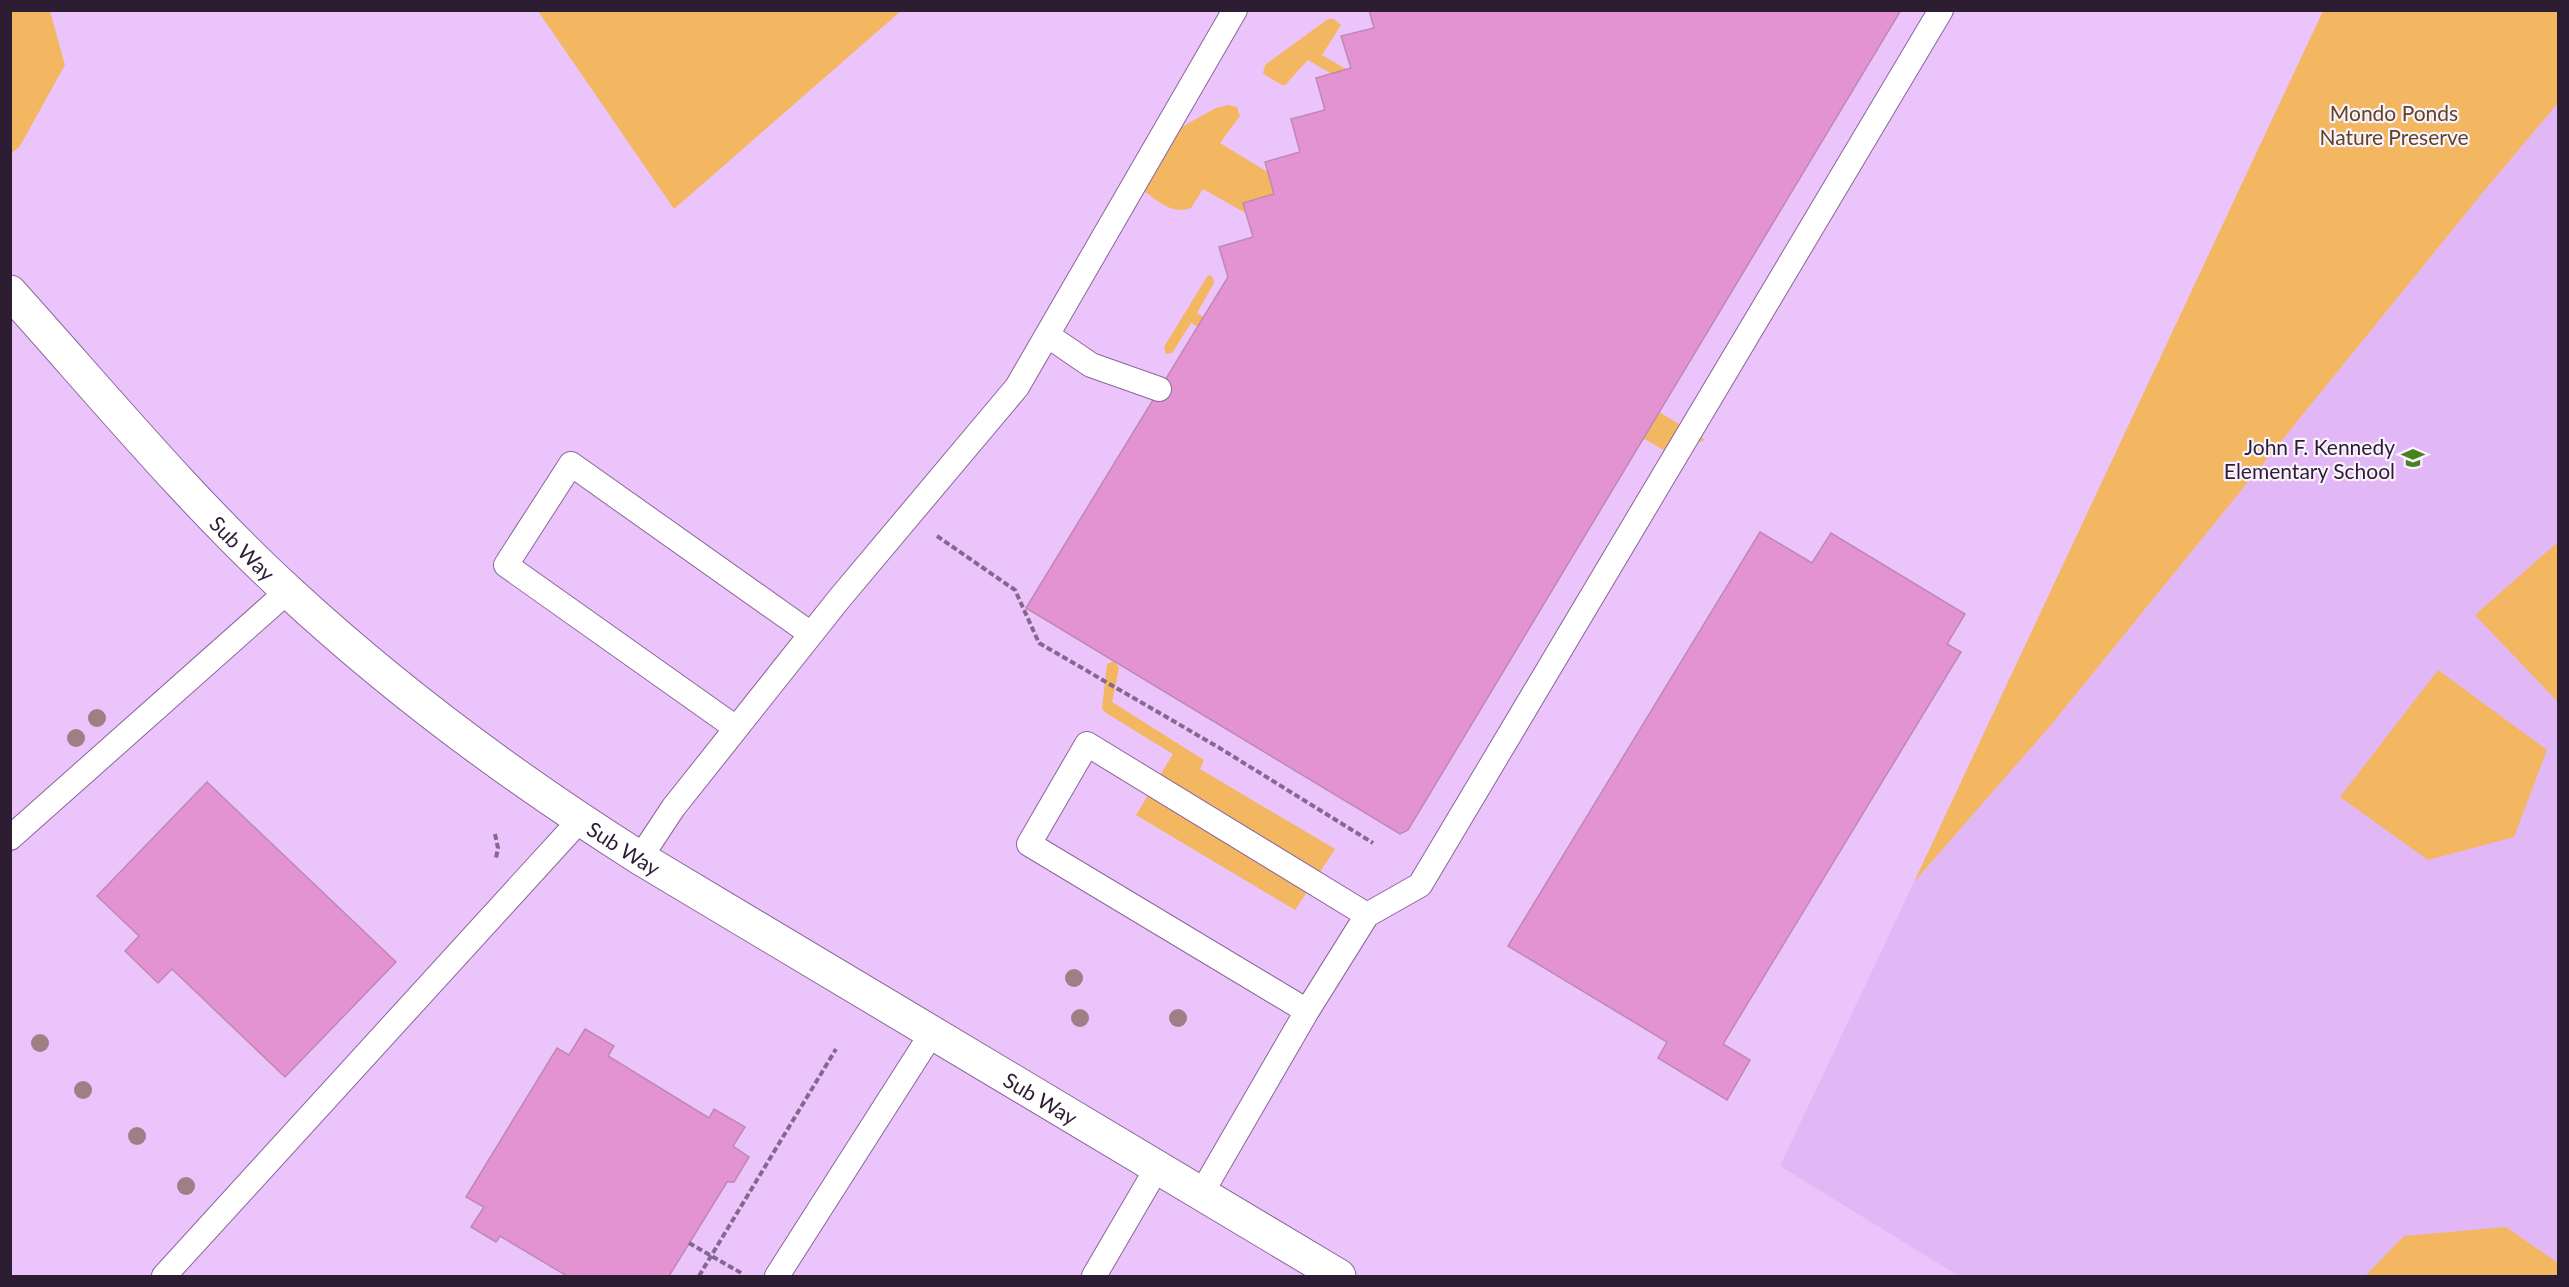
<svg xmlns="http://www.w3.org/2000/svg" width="2569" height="1287" viewBox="0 0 2569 1287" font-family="Lato,sans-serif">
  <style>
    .built { fill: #e2b7f5 }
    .green { fill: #f2b760 }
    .building { fill: #e493d2; stroke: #bf88b1; stroke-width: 1.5 }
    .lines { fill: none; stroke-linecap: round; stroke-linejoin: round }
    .lane-casing { stroke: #8a6699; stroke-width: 26 }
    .secondary-casing { stroke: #8a6699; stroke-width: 35 }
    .path { stroke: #83698e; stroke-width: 4; stroke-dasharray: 6 3; stroke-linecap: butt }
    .lane { stroke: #fff; stroke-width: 24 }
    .secondary { stroke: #fff; stroke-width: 33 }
    .tree { fill: #9e7f84 }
    .labels { text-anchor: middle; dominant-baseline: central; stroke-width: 4.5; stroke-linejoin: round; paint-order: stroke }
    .park-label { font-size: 21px; fill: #5f4621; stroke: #faf2fe }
    .poi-label { font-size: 21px; fill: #2c1d32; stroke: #faf2fe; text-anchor: end }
    .street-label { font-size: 21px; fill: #2c1d32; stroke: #faf2fe }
  </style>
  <rect width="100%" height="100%" fill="#ebc4fc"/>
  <!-- built -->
  <path class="built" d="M2558,103V1276H1959L1780,1166L1914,882L2051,725L2484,191Z"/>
  <!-- green -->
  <path class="green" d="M11,10L50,11L65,65L20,146L11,154Z
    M538,11H901L674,209Z
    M2323,11H2558V103L2484,191L2051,725L1914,882Z
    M1328,19H1334L1341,25L1322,55L1685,269L1678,278L1308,60L1285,85H1282L1265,75L1263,73L1265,65Z
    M1228,105L1237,107L1240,116L1220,143L1705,440L1669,453L1203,189L1191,208C1171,215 1158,201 1143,190L1176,130L1216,108Z
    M1208,275L1212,276L1214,283L1197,313L1544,522L1539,531L1191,323L1172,353L1166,354L1164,347Z
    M2558,542V702L2475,615Z
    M1114,661L1119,668L1112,702L1204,760L1200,769L1335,849L1295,910L1136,815L1173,754L1106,713L1102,709L1107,664Z
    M2438,670L2547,750L2514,837L2428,860L2340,797Z
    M2506,1227L2558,1263V1276H2365L2404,1236Z"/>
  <!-- building -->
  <path class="building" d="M1369,10H1901L1408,830L1400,834L1026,608L1228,277L1219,247L1253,237L1243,203L1274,194L1265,162L1300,152L1291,119L1325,110L1316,78L1351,68L1341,36L1374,28Z
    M1760,532L1812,563L1831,533L1965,614L1947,644L1961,652L1723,1044L1750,1060L1727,1100L1658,1058L1667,1042L1508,946Z
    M207,782L396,962L285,1077L172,969L158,983L125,951L139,936L97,896Z
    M585,1029L614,1046L608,1056L709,1118L714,1109L745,1127L733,1146L749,1157L734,1182H727L669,1276H567L500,1236L496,1242L471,1227L484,1207L466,1197L557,1048L569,1055Z"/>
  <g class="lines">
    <!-- lane casing -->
    <g class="lane-casing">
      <path id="lane" d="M1047,335L1091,365L1159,389
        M736,728L506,565L571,464L811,634
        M10,838L288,591
        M640,858L673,808L839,599L1017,387L1235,10
        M1307,1011L1367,915L1420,885L1941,10
        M1201,1194L1307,1011L1029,844L1087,744L1367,915
        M164,1276L580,820
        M777,1276L932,1033
        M1094,1276L1157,1168"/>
    </g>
    <!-- secondary casing -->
    <g class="secondary-casing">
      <g id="secondary">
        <path id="s1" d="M10,292C101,393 189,500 289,592C397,692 515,779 640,858L1339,1276"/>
      </g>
    </g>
    <!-- path -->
    <path class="path" d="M937,536L1015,590L1039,643L1218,747L1373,843
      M495,834L498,848L496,858
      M689,1243L743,1274
      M699,1276L836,1049"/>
    <!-- lane -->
    <use href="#lane" class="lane"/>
    <!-- secondary -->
    <use href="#secondary" class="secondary"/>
  </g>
  <!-- trees -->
  <g class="tree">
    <circle cx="97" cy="718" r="9"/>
    <circle cx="76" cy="738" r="9"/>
    <circle cx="1074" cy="978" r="9"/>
    <circle cx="1080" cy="1018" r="9"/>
    <circle cx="1178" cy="1018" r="9"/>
    <circle cx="40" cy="1043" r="9"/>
    <circle cx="83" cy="1090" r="9"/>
    <circle cx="137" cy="1136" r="9"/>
    <circle cx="186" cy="1186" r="9"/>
  </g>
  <!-- icons -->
  <defs>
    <g id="school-bare" transform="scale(1.8)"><path d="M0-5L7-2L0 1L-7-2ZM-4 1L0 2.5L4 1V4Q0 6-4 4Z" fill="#47821e" stroke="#faf2fe" stroke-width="2.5" paint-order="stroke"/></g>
  </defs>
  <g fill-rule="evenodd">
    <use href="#school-bare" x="2413" y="458"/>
  </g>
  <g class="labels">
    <!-- park labels -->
    <g class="park-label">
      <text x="2394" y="112">Mondo Ponds<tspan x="2394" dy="24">Nature Preserve</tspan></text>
    </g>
    <!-- poi labels -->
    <g class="poi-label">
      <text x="2395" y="446">John F. Kennedy<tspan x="2395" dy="24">Elementary School</tspan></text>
    </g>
    <!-- street labels -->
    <g class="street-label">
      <text stroke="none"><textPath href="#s1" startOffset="346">Sub Way</textPath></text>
      <text stroke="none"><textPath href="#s1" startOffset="832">Sub Way</textPath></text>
      <text stroke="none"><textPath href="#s1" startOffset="1318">Sub Way</textPath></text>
    </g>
  </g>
  <!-- border -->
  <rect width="2569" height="1287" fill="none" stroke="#2c1d32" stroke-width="24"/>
</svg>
